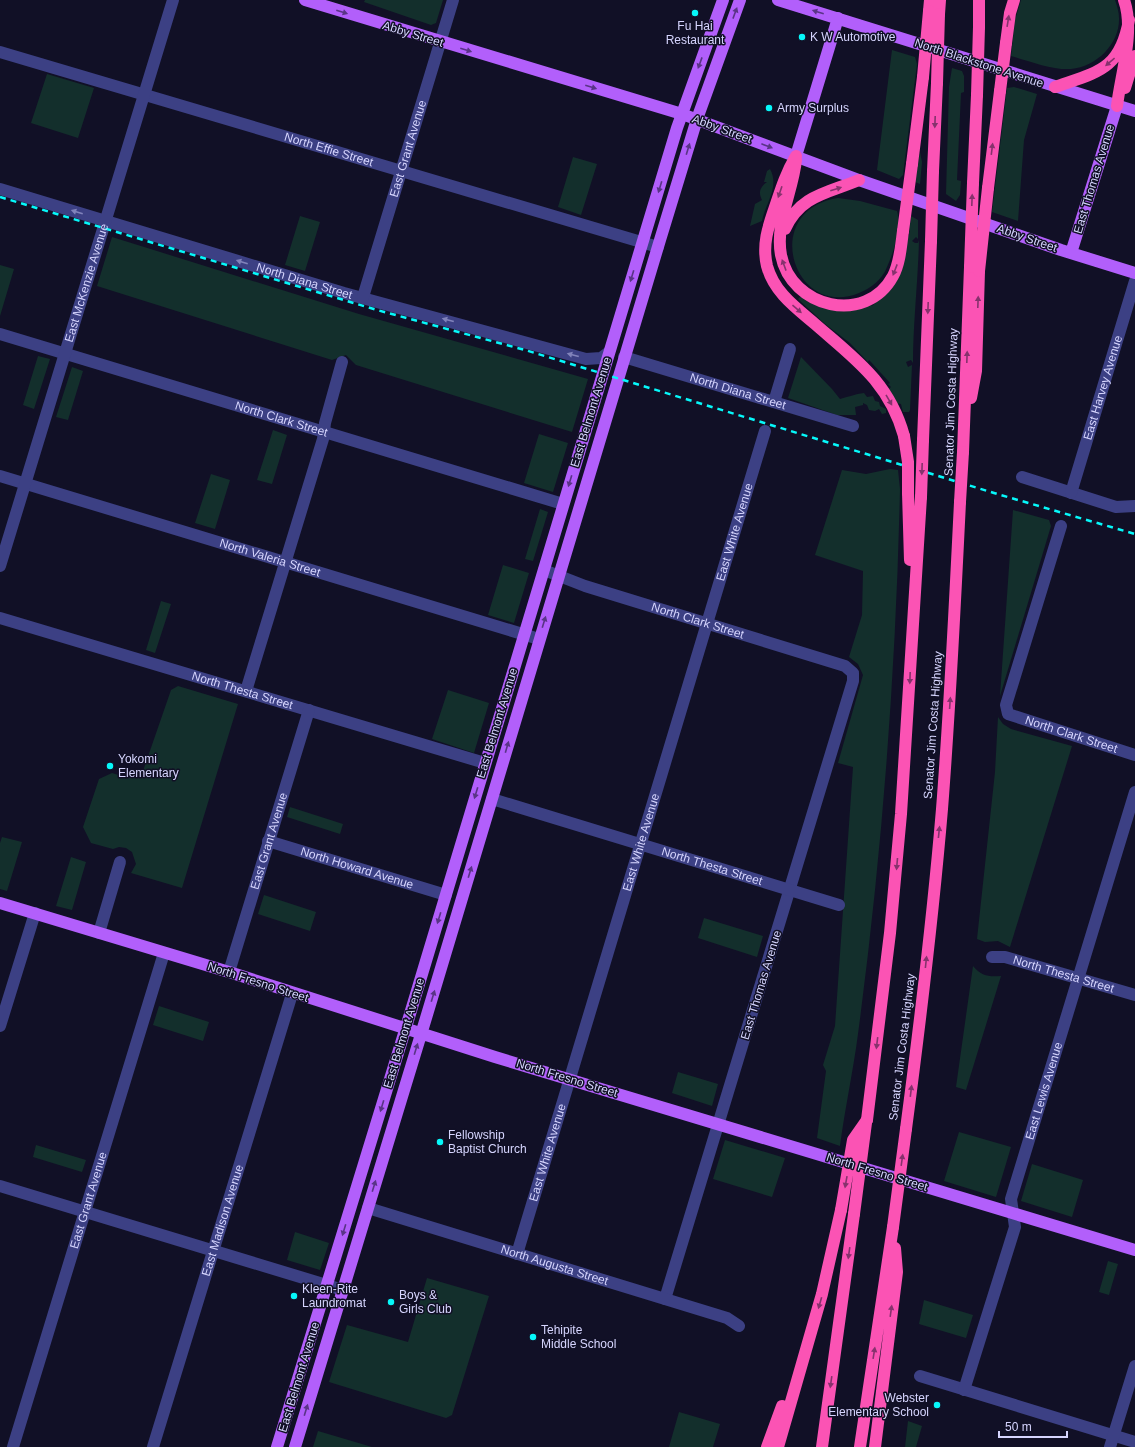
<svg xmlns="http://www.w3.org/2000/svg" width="1135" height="1447" viewBox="0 0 1135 1447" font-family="Helvetica,sans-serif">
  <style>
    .green { fill: #132f2c }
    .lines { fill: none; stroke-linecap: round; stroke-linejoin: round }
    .minor { stroke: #3c4084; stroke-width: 12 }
    .major { stroke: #b25ffb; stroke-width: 12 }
    .highway { stroke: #fb53b4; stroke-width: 12 }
    .rail { stroke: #06f8fa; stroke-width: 2.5; stroke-dasharray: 6 5; stroke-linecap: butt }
    .highway-bridge { stroke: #fb53b4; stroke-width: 12 }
    .oneway { fill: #593486 }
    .oneway2 { fill: #86326d }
    .oneway3 { fill: #8183bb }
    .poi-dot { fill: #06f8fa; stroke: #111026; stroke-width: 1.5 }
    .labels { text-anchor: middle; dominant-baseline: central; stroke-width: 3; stroke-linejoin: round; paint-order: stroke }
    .poi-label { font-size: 12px; fill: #d6d5fe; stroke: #111026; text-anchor: start }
    .street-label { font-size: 12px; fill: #d6d5fe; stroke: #111026 }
  </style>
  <rect width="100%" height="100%" fill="#111026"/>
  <!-- green -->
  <path class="green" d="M365,0H443L436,23L431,25L364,2Z
    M1021,0H1115C1117,6 1119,12 1119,18C1120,43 1097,67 1071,69C1051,70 1030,61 1011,56L1015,20Z
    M892,50L915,57L917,64L903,175L899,179L877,170Z
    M952,68L962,71L964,76V92L961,93L957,180L961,181L960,195L956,201L946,194L949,87Z
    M47,74L94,88L78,138L31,123Z
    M1014,87L1037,94L1024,140L1018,221L992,212L1007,88Z
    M920,152L922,162L920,184L915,182Z
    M573,157L597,164L581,215L558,207Z
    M770,169C780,187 765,204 762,221L750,226L755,204L762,200C758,192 760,187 767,182H764L767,171Z
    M838,198L860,201L897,211C902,228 894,251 887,267C882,280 871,288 859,293C793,320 759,210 838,198Z
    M300,216L320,222L305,271L285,265Z
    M911,216L918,220V239L916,237L912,241L915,243H918L919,240C918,281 913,324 913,363L911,360L906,362L908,367L912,365L910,410L909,412H903L901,404L896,403L889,389L891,387L888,384L890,383L871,362L869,360L868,362L850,343L825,324L798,299L801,296C825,303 848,316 871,304L872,306L878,300L909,235Z
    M112,237L359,314L588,379L572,432L356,365L346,355L332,360L97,286Z
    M0,265L14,269L0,316Z
    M38,356L50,359L34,409L23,405Z
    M801,357L832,389L840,399C848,397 855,394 864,393L867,397L873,396L875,401L879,402L880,406L886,409V413L882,414L879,409L875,411L869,410L867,405L863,403V405L855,407L856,415H837L788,398Z
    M72,367L83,371L68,420L56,417Z
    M273,430L287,435L272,484L257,480Z
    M539,434L568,443L553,492L524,483Z
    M890,469L898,470L900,489C896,671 882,854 858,1034C853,1072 845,1108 840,1146L817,1138L826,1071L823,1065L835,1026L853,767L838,763L863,675L858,664L849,657L862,615L863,571L815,555L842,470L866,474Z
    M211,474L230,480L215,529L195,523Z
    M540,509L548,512L533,561L525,559Z
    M1013,510L1049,520L1051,526L1000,696Z
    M503,565L529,573L514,623L488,615Z
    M161,601L171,604L155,653L146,650Z
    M178,686L238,704L182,888L131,873L136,864L132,852L126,848L119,847L113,849L91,843L83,827L99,779L112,773L128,778L143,771L171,690Z
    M448,690L489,703L474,753L432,739Z
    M998,717L1003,724L1011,729L1072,746L1010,947L998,941L985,942L977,939L995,772Z
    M290,807L343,824L340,834L287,817Z
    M2,837L22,842L7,891L0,889V843Z
    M71,857L86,862L72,910L56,906Z
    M264,895L316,912L310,931L258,914Z
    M704,918L763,936L757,957L698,938Z
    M973,966C981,976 989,977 1001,976L966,1090L956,1087Z
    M159,1006L209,1022L203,1041L153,1025Z
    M678,1072L718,1084L712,1106L672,1093Z
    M959,1132L1011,1147L996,1197L944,1181Z
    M725,1140L785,1158L772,1197L713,1179Z
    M36,1145L86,1160L82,1172L33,1157Z
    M1032,1164L1083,1180L1072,1217L1021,1201Z
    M295,1232L329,1243L320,1270L287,1260Z
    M1108,1261L1118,1264L1109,1295L1099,1292Z
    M427,1278L489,1296L452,1415L446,1418L329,1382L347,1325L408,1342Z
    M924,1300L973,1315L966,1338L919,1324Z
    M679,1412L720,1424L713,1447H669Z
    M908,1421L922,1426L916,1447H905Z
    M318,1431L372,1447H313Z"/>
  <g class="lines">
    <!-- minor -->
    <g class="minor">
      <path id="s1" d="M0,52L658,247"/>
      <path id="s2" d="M0,189L344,293L586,359L601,358L609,352"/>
      <path id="s3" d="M363,297L453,0"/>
      <path id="s4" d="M0,334L563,504"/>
      <path id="s5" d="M624,357L853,426"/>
      <path d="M774,402L790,349"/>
      <path id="s6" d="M0,476L539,639"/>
      <path d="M1022,477L1116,507L1135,506"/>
      <path id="s7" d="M1071,493L1135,281"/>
      <path id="s8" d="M1061,526L1006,705L1008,714L1135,755"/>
      <path id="s9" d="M0,566L173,0"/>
      <path id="s10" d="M544,570L585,586L845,666L853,673V681L665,1299"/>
      <path id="s11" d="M0,618L485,763"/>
      <path d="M246,691L323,439L325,423L342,362"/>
      <path id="s12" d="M492,799L839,905"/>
      <path id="s13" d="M268,841L446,895"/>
      <path d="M99,933L120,862"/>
      <path id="s14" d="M992,957H1005L1135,995"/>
      <path id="s15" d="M229,972L309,710"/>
      <path d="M0,1026L35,913"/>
      <path d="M0,1186L343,1290"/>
      <path id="s16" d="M368,1208L727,1318L739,1326"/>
      <path id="s17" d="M517,1254L765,431"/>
      <path d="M920,1376L1135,1442"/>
      <path id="s18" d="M964,1390L1015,1227L1011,1199L1135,792"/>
      <path id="s19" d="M13,1447L164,953"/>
      <path id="s20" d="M153,1447L292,994"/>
      <path d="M1110,1447L1135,1366"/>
    </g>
    <!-- major -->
    <path class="major" d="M305,0L682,114L859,180L1061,250L1135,273
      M778,0L1135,111
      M796,156L838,18
      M1071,253L1117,106
      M0,903L229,972L495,1057L1135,1250
      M277,1447L410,1014L677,128L723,0
      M295,1447L426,1018L660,240L697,119L740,0"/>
    <!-- highway -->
    <path class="highway" d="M929,11L930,0
      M939,14L940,0
      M979,27V0
      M1006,43L1010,13L1014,0
      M1055,87C1098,72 1120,70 1129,20
      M1125,88L1135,56
      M1117,106C1121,73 1135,31 1124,0
      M796,156C786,173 781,189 775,207C768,227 762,245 767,266C774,292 795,307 815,324C855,359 889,382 904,436
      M796,160C793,191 775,223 781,255C791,308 866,326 893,276C900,263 901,246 903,231
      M912,164L923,77
      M933,171L937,83
      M973,183L977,95
      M988,188L1000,91
      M785,229C800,195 828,193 859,180
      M971,398L976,371L979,271
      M923,440L931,241
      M963,452L970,267
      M908,493L910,560
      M867,1120L890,933L901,814L921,497
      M906,1129C920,1023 933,916 942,809C950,707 955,605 960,502
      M767,1447L782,1406
      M778,1447L822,1294L841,1210
      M822,1447L854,1214
      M860,1447L893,1227
      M875,1447L897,1272L895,1248"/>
    <!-- rail -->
    <path class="rail" d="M0,197L377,310L525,350L994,493L1135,534"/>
    <!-- highway-bridge -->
    <path class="highway-bridge" d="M923,77L929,11
      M937,83L939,14
      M1000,91L1006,43
      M977,95L979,27
      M903,231L912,164
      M931,241L933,171
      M970,267L973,183
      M979,271L988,188
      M904,436L908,462V493
      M921,497L923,440
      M960,502L963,452
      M841,1210L853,1140L867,1120
      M854,1214L866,1123
      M893,1227L906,1129"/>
  </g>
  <!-- one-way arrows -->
  <defs><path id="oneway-solid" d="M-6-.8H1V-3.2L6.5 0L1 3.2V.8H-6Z"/></defs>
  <g class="oneway">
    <use href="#oneway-solid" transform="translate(342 12) rotate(18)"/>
    <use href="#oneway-solid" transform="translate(818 12) rotate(-163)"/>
    <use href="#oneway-solid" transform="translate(735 13) rotate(-70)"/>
    <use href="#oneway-solid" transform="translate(466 50) rotate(17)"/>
    <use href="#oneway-solid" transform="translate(700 63) rotate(110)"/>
    <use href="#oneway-solid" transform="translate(591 87) rotate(17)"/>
    <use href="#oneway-solid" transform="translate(767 146) rotate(21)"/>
    <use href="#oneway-solid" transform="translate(688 149) rotate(-73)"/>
    <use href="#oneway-solid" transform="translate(660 187) rotate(107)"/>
    <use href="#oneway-solid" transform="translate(632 276) rotate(107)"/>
    <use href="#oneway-solid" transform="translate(570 481) rotate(107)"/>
    <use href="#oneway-solid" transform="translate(544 622) rotate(-73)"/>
    <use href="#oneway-solid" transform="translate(507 747) rotate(-74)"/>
    <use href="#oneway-solid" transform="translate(476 793) rotate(107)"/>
    <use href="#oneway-solid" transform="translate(470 872) rotate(-73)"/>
    <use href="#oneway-solid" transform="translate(439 918) rotate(107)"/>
    <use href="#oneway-solid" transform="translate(433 996) rotate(-73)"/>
    <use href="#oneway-solid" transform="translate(416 1049) rotate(-73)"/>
    <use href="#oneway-solid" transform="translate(382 1106) rotate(107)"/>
    <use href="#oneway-solid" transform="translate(374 1186) rotate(-73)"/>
    <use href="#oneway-solid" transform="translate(344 1230) rotate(107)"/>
    <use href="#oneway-solid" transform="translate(306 1410) rotate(-73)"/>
  </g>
  <g class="oneway2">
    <use href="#oneway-solid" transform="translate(1008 21) rotate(-81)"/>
    <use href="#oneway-solid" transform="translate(1110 62) rotate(140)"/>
    <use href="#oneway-solid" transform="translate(935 122) rotate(92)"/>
    <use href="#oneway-solid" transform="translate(992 149) rotate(-83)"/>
    <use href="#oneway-solid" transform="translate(836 189) rotate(-18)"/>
    <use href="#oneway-solid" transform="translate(780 192) rotate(109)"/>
    <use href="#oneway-solid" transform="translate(972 200) rotate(-88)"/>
    <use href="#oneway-solid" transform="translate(784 265) rotate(-110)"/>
    <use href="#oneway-solid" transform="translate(895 270) rotate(111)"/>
    <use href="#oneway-solid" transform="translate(978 302) rotate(-88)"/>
    <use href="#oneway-solid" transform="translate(928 308) rotate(92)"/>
    <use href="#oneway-solid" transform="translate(797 309) rotate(41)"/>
    <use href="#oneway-solid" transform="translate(967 357) rotate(-88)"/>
    <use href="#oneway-solid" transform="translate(889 400) rotate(60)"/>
    <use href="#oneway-solid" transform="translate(922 469) rotate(92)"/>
    <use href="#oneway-solid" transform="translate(910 678) rotate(92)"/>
    <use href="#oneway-solid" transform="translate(950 703) rotate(-86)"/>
    <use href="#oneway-solid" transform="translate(939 832) rotate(-84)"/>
    <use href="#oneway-solid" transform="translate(897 864) rotate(95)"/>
    <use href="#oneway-solid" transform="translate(926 962) rotate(-84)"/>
    <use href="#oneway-solid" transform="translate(877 1043) rotate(97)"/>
    <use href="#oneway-solid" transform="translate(911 1091) rotate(-83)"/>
    <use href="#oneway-solid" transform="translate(902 1160) rotate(-82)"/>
    <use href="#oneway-solid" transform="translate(846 1182) rotate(100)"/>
    <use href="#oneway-solid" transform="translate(849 1253) rotate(98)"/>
    <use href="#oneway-solid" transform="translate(820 1303) rotate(106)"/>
    <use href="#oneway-solid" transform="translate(891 1311) rotate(-82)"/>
    <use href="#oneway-solid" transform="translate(874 1353) rotate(-81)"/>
    <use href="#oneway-solid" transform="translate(831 1382) rotate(98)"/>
  </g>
  <g class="oneway3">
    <use href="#oneway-solid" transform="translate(77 212) rotate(-163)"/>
    <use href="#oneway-solid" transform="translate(242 262) rotate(-163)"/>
    <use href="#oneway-solid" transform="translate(448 320) rotate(-165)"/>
    <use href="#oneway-solid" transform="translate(573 355) rotate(-165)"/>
  </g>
  <!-- markers -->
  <g class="poi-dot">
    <circle cx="695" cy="13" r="4"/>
    <circle cx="802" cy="37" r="4"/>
    <circle cx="769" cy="108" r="4"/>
    <circle cx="110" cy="766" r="4"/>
    <circle cx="440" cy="1142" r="4"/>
    <circle cx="294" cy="1296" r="4"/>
    <circle cx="391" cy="1302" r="4"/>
    <circle cx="533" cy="1337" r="4"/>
    <circle cx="937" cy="1405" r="4"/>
  </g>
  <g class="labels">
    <!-- poi labels -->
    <g class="poi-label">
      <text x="695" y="26" text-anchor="middle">Fu Hai<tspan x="695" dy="14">Restaurant</tspan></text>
      <text x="810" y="37">K W Automotive</text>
      <text x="777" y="108">Army Surplus</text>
      <text x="118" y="759">Yokomi<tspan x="118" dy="14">Elementary</tspan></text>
      <text x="448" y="1135">Fellowship<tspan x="448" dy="14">Baptist Church</tspan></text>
      <text x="302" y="1289">Kleen-Rite<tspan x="302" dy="14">Laundromat</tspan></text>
      <text x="399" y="1295">Boys &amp;<tspan x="399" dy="14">Girls Club</tspan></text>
      <text x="541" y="1330">Tehipite<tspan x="541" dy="14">Middle School</tspan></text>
      <text x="929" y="1398" text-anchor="end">Webster<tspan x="929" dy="14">Elementary School</tspan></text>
    </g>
    <!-- street labels -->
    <g class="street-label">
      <text transform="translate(413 34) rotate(17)">Abby Street</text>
      <text transform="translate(979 63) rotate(18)">North Blackstone Avenue</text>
      <text transform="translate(722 129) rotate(20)">Abby Street</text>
      <text stroke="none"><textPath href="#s1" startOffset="343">North Effie Street</textPath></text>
      <text stroke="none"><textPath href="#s3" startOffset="155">East Grant Avenue</textPath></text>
      <text transform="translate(1094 179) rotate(-73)">East Thomas Avenue</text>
      <text transform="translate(1027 238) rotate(19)">Abby Street</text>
      <text stroke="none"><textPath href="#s2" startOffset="318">North Diana Street</textPath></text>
      <text stroke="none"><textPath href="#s9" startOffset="296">East McKenzie Avenue</textPath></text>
      <text stroke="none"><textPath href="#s7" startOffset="110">East Harvey Avenue</textPath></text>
      <text stroke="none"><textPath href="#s5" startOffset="119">North Diana Street</textPath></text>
      <text transform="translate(951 402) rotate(-88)">Senator Jim Costa Highway</text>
      <text transform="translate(591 412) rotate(-73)">East Belmont Avenue</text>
      <text stroke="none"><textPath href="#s4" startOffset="294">North Clark Street</textPath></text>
      <text stroke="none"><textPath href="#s17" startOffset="754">East White Avenue</textPath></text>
      <text stroke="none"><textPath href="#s6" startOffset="282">North Valeria Street</textPath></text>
      <text stroke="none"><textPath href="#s10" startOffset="162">North Clark Street</textPath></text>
      <text stroke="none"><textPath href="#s11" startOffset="253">North Thesta Street</textPath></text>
      <text transform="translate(497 723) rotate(-73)">East Belmont Avenue</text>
      <text transform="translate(933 725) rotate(-86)">Senator Jim Costa Highway</text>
      <text stroke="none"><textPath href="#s8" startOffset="263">North Clark Street</textPath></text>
      <text stroke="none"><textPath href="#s15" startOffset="137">East Grant Avenue</textPath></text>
      <text stroke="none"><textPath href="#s17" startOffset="430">East White Avenue</textPath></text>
      <text stroke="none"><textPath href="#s12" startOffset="230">North Thesta Street</textPath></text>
      <text stroke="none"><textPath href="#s13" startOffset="93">North Howard Avenue</textPath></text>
      <text stroke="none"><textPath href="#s14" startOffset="74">North Thesta Street</textPath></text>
      <text transform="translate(258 982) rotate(18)">North Fresno Street</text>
      <text transform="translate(761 985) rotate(-73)">East Thomas Avenue</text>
      <text transform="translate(404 1033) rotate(-73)">East Belmont Avenue</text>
      <text transform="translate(902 1047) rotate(-83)">Senator Jim Costa Highway</text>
      <text transform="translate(567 1078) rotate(17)">North Fresno Street</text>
      <text stroke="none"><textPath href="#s18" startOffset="312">East Lewis Avenue</textPath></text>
      <text stroke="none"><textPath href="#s17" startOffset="106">East White Avenue</textPath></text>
      <text transform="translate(877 1172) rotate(17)">North Fresno Street</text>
      <text stroke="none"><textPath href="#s19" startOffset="258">East Grant Avenue</textPath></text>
      <text stroke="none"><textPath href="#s20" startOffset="237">East Madison Avenue</textPath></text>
      <text stroke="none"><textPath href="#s16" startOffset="195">North Augusta Street</textPath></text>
      <text transform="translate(299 1377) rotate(-73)">East Belmont Avenue</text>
    </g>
  </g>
  <!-- scale -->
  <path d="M999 1431v6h68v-6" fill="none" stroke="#d6d5fe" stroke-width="2"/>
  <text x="1005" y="1431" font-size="12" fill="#d6d5fe" stroke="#111026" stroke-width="3" paint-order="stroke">50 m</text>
</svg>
